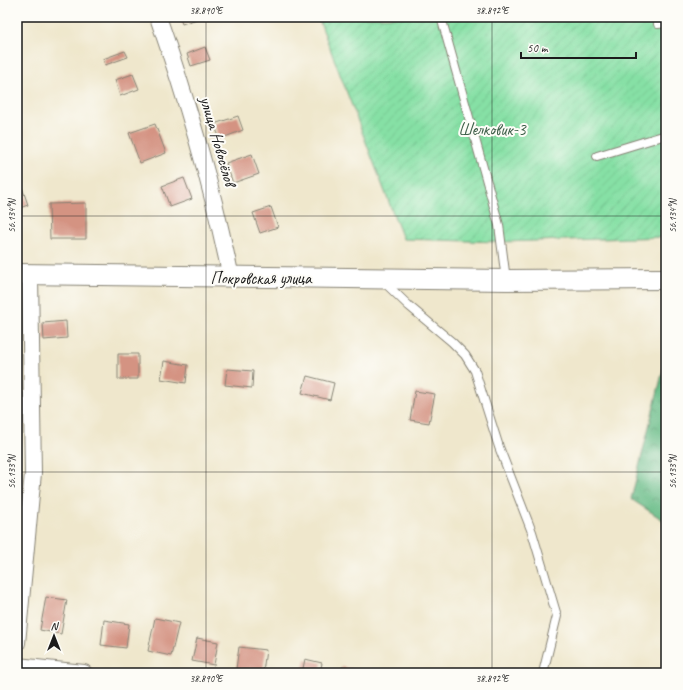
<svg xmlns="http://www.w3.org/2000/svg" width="683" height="690" viewBox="0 0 683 690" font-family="Caveat,sans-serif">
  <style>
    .forest { fill: url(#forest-crowns); stroke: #446d53 }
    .garden { fill: url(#garden-furrows); stroke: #517e60 }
    .building { fill: #d49382 }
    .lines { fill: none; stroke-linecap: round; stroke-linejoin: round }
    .service-casing { stroke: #868274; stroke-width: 10 }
    .minor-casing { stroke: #868274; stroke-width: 18 }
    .tertiary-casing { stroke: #868274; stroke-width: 22 }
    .service { stroke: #fff; stroke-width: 8 }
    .minor { stroke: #fff; stroke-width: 16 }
    .tertiary { stroke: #fff; stroke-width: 20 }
    .ticks { fill: none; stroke: #1c1c1c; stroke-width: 1; stroke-opacity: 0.45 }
    .labels { text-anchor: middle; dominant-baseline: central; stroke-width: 4; stroke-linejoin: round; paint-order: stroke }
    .park-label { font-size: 17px; fill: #41614c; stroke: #fdfcf7 }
    .street-label { font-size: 17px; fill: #1c1c1c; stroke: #fdfcf7 }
    .neatline { fill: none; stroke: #1c1c1c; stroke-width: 1.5 }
    .ticks-label { font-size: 10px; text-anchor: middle; fill: #1c1c1c }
  </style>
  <defs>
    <pattern id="forest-crowns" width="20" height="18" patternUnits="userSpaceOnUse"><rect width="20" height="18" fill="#6cbe8a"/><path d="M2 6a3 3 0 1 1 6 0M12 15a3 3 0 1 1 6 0" fill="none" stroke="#589a70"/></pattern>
    <pattern id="garden-furrows" width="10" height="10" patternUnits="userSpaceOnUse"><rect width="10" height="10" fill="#86e0a5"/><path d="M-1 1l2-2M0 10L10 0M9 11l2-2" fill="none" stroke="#73c08d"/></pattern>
  </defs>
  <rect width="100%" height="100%" fill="#fdfcf7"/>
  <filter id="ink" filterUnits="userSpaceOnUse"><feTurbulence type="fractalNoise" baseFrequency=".025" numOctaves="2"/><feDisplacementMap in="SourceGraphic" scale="8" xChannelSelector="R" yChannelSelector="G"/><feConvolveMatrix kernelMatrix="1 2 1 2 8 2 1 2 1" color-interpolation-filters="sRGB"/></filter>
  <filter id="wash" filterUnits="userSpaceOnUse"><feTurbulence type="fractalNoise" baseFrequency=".012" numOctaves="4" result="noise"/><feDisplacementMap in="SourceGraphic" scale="16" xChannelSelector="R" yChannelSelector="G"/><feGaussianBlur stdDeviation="0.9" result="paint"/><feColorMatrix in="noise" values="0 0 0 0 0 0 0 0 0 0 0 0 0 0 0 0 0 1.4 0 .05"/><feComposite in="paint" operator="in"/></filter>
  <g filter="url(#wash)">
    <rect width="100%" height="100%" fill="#efe7cc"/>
    <!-- forest -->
    <path class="forest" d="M666,358V522L631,499Z"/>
    <!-- garden -->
    <path class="garden" d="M318,17H666V237L500,242L403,239Z"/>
    <g id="blocks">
      <!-- building -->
      <path class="building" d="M180,17H197V19L182,24Z
        M205,47L210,60L191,66L187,54Z
        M125,51L128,57L105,65L103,59Z
        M133,74L139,89L120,96L115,80Z
        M238,116L243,130L220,139L214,124Z
        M155,124L166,153L140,163L129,133Z
        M252,154L259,174L233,183L226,163Z
        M184,178L192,199L170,207L162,186Z
        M20,181L28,205L17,209V182Z
        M86,203V239H50L49,204Z
        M271,207L278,227L260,233L253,213Z
        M66,321L67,338L44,340L43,323Z
        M17,348H19V370H17Z
        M118,354H138V379H118Z
        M164,361L188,365L186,383L161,379Z
        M227,369L253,371L252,388L225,385Z
        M307,376L334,383L330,400L302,393Z
        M415,391L435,394L429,423L410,420Z
        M46,597L67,600L61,634L40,630Z
        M155,618L179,623L171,656L148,651Z
        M104,620L129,624L126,648L101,645Z
        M197,638L218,642L214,665L192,661Z
        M239,647L266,650L263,672L236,669Z
        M305,659L322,663L320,673H302Z
        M342,667L359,670V673H341Z"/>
    </g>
  </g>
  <g filter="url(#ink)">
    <use href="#blocks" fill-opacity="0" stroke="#868274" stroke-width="1"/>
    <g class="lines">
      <!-- service casing -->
      <g class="service-casing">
        <path id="service" d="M441,17L499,225L506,280
          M658,24L666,23
          M597,156L666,135
          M384,282L409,306L452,342L465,355L475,371L499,447L532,532L557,616L543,673"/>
      </g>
      <!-- minor casing -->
      <g class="minor-casing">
        <path id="minor" d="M158,17C188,103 213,189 231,278
          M17,643L33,473L30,275
          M17,666L84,673"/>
      </g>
      <!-- tertiary casing -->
      <g class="tertiary-casing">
        <path id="tertiary" d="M17,274L506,280L666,279"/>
      </g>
      <!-- service -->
      <use href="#service" class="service"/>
      <!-- minor -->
      <use href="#minor" class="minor"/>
      <!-- tertiary -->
      <use href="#tertiary" class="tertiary"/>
    </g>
  </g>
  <!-- ticks -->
  <path class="ticks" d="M206,17V673M492,17V673M17,216H666M17,472H666"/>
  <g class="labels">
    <!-- park labels -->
    <g class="park-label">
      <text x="492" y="129">Шелковик-3</text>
    </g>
    <!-- street labels -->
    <g class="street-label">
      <text transform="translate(218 141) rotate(74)">улица Новосёлов</text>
      <text x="261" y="278">Покровская улица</text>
    </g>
  </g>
  <!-- margin -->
  <rect width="683" height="690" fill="none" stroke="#fdfcf7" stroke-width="44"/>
  <!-- north arrow -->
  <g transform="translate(54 636)" stroke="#fdfcf7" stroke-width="3" paint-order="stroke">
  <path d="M0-3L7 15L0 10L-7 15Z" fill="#1c1c1c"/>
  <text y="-6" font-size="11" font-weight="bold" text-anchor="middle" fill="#1c1c1c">N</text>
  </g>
  <!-- scale -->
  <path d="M521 52v6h115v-6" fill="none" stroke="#1c1c1c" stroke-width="2"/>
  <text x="527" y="52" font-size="12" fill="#1c1c1c" stroke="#fdfcf7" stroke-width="3" paint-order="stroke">50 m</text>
  <rect x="22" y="22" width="639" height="646" class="neatline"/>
  <g class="ticks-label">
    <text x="206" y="14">38.890°E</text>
    <text x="492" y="14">38.892°E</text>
    <text transform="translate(11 216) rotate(-90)" y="4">56.134°N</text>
    <text transform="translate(672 216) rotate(-90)" y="4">56.134°N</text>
    <text transform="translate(11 472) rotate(-90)" y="4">56.133°N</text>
    <text transform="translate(672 472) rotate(-90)" y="4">56.133°N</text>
    <text x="206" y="682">38.890°E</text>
    <text x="492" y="682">38.892°E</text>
  </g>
</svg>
